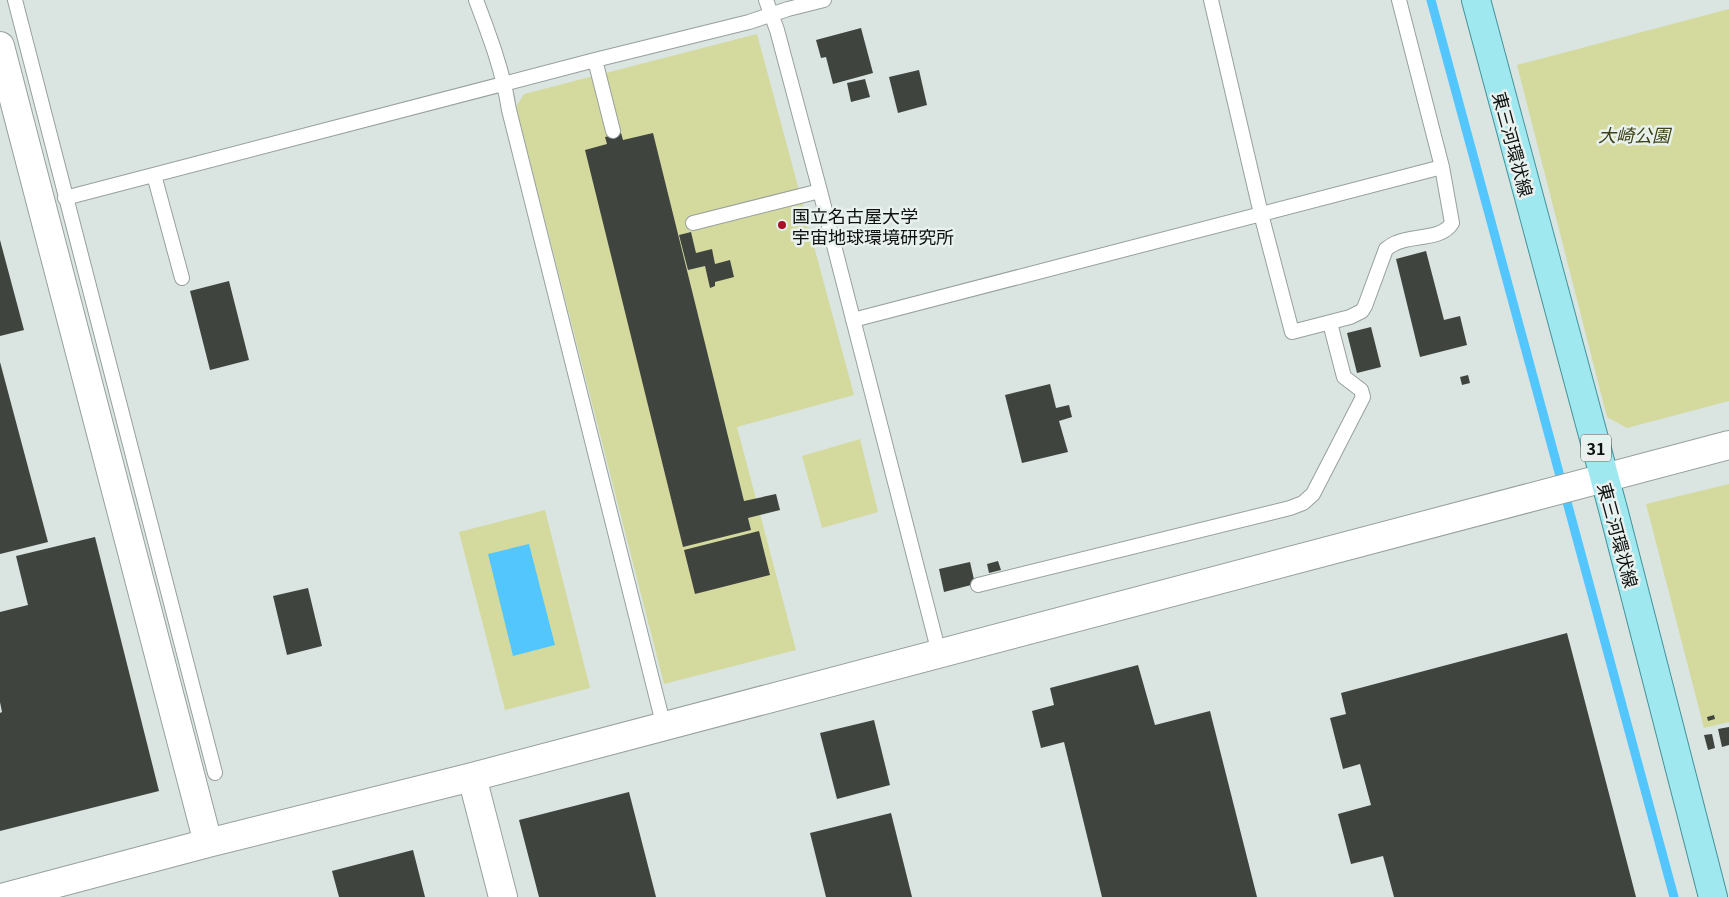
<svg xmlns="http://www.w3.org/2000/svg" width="1729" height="897" viewBox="0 0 1729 897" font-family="Georgia,'Noto Sans JP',serif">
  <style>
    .green { fill: #d4da9e }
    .water { fill: #54c6fe }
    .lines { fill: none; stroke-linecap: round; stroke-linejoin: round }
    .stream { stroke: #54c6fe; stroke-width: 9 }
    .building { fill: #3f443f }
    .service-casing { stroke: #97a09d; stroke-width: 16 }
    .tertiary-casing { stroke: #97a09d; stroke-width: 30 }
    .primary-casing { stroke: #43939a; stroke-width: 30 }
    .service { stroke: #fff; stroke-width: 14 }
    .tertiary { stroke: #fff; stroke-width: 28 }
    .primary { stroke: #9fe8ef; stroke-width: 28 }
    .poi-dot { fill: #a81126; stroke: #e8f1ee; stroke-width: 2 }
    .labels { text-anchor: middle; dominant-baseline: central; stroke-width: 5; stroke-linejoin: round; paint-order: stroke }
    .shield { fill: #e8f1ee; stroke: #4f5453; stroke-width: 1 }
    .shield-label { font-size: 16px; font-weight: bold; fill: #0e1110 }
    .park-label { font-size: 18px; font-style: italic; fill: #3e4216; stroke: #e8f1ee }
    .street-label { font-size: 18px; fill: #0e1110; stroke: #e8f1ee }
    .poi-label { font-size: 18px; fill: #0e1110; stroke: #e8f1ee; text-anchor: start }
  </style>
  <rect width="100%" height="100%" fill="#dae4e1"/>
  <!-- green -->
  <path class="green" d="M1729,9V401L1627,428L1607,417L1517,65Z
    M757,34L854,395L737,427L796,650L664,684L516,107L524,94Z
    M860,439L878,512L822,528L802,456Z
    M1729,484V722L1704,728L1646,504Z
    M545,510L590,688L505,710L459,532Z"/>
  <!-- water -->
  <path class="water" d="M529,544L555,645L513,656L488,554Z"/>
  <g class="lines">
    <!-- stream -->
    <path class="stream" d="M1431,0L1674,897"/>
  </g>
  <!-- building -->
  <path class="building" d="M861,28L873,73L833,84L826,57L821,58L816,40Z
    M919,70L927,105L898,113L889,77Z
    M865,79L870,97L851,102L847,83Z
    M621,133L623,140L653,133L744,501L776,494L780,510L748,518L751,530L683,547L585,150L607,144L605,137Z
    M691,232L696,253L712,249L715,264L730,260L734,277L715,282V286L710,288L705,266L688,270L679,235Z
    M0,240L24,330L0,336Z
    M1426,251L1444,320L1460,316L1467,345L1420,357L1396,259Z
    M229,281L249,360L210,370L190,291Z
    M1371,327L1381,367L1357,373L1347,333Z
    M0,362L48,542L0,554Z
    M1468,375L1470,383L1462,385L1460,377Z
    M1050,384L1056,408L1069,405L1072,417L1059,421L1068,452L1022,463L1005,395Z
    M759,531L770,575L695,594L684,550Z
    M95,537L159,791L0,831V713L2,712L0,702V612L28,605L16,556Z
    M998,561L1001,570L989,573L987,564Z
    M970,562L975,584L944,592L939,569Z
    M308,588L322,646L287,655L273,596Z
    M1567,633L1636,897H1394L1383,856L1351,864L1338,814L1371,805L1360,764L1343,769L1330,718L1346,714L1341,693Z
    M1138,665L1155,725L1210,711L1257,897H1102L1064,742L1041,748L1032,711L1054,705L1050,688Z
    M1714,715L1715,719L1708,721L1707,717Z
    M874,720L890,785L837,799L820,733Z
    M1729,727V745L1722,747L1718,729Z
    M1712,734L1715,748L1708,750L1704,735Z
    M629,792L656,897H539L519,820Z
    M891,813L912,897H826L810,833Z
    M413,850L425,897H339L332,871Z"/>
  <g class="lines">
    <!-- service casing -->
    <g class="service-casing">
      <path id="service" d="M15,0L215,773
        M476,0C490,37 503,71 509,110L664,727
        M766,0L777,30L820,191L939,653
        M1211,0L1261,214L1292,332L1350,317L1362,311L1365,306L1386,249C1389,247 1393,244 1396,243C1413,235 1442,240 1452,223L1442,167L1399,0
        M595,60L613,131
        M154,175L182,278
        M65,198L595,60L749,22L788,9L824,0
        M693,223L820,191
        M853,320L1442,167
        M978,585L1290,508L1303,503L1313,494L1363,397L1361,390L1344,377L1330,323"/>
    </g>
    <!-- tertiary casing -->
    <g class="tertiary-casing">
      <path id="tertiary" d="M0,46L208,843
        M472,777L503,897
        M5,897L208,843L472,777L1729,445"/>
    </g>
    <!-- primary casing -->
    <g class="primary-casing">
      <path id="primary" d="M1476,0L1614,513L1713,897"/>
    </g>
    <!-- service -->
    <use href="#service" class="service"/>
    <!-- tertiary -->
    <use href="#tertiary" class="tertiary"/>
    <!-- primary -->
    <use href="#primary" class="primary"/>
  </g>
  <!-- markers -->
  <circle class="poi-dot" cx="782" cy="225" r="5"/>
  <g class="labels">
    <!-- shield labels -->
    <rect class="shield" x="1581" y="434.5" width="30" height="27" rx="4"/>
    <g class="shield-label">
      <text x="1596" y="448">31</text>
    </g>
    <!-- park labels -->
    <g class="park-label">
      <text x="1634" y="134">大崎公園</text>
    </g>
    <!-- street labels -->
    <g class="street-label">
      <text transform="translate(1514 144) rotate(75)">東三河環状線</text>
      <text transform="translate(1619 535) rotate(75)">東三河環状線</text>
    </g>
    <!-- poi labels -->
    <g class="poi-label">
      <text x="792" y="215">国立名古屋大学<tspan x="792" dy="21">宇宙地球環境研究所</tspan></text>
    </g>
  </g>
</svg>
